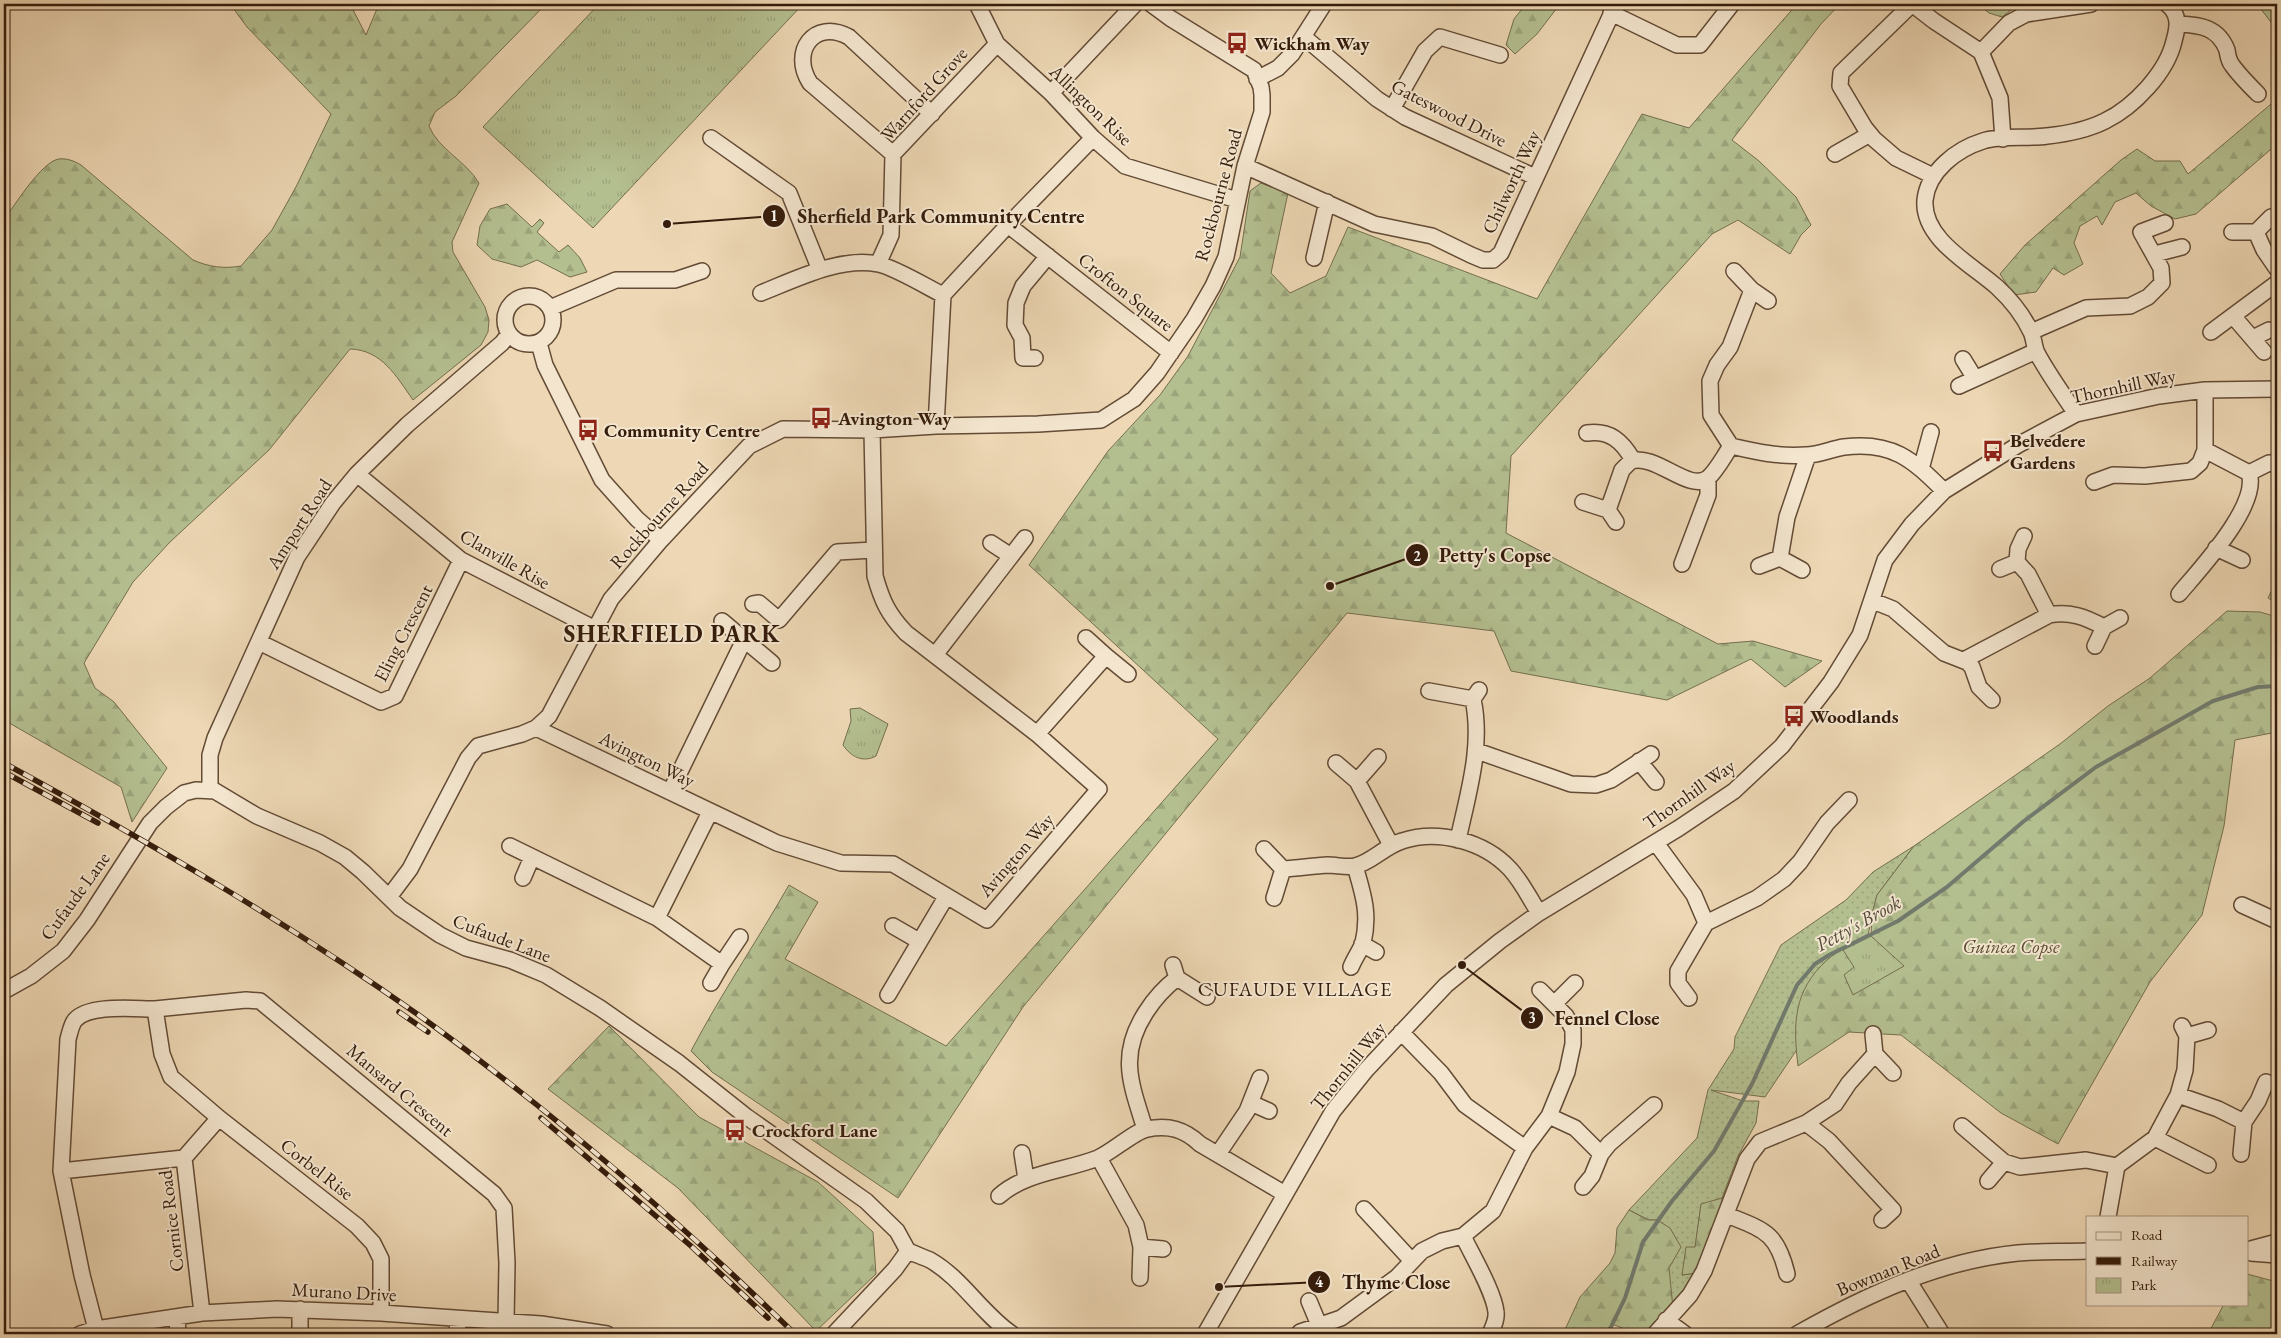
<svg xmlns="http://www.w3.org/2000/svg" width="2281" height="1338" viewBox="0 0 2281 1338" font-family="'EB Garamond',serif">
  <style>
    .grass { fill: url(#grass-dots); stroke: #746e4e }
    .forest { fill: url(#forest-firs); stroke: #746e4e }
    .park { fill: url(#park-tufts); stroke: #746e4e }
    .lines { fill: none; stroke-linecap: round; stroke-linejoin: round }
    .stream { stroke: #717a6d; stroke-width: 4 }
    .minor-casing { stroke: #634b35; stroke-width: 18 }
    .minor { stroke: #f3e5ce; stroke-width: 15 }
    .rail-casing { stroke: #351c0b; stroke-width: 5.5 }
    .rail { stroke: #f3e5ce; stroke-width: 4; stroke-dasharray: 11; stroke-linecap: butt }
    .labels { text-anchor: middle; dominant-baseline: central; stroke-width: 4; stroke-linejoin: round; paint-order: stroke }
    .poi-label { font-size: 19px; font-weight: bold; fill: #351c0b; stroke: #f3e5ce; text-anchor: start }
    .street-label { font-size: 19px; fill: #351c0b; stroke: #f3e5ce }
    .park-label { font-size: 19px; font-style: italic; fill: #5b4d33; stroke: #f3e5ce }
    .water-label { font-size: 20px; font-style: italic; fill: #534b3c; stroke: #f3e5ce }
    .neighbourhood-label { font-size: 20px; letter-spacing: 1px; fill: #351c0b; stroke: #f3e5ce }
    .district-label { font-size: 24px; font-weight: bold; letter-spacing: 1px; fill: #351c0b; stroke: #f3e5ce }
    .leader { fill: none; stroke: #351c0b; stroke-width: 2 }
    .callout-dot { fill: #351c0b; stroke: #f3e5ce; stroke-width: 2 }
    .mark-label { font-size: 15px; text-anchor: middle; font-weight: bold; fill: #fff }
    .callout-label { font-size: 20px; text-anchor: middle; font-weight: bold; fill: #351c0b; stroke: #f3e5ce; stroke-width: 4; stroke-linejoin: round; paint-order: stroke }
  </style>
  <defs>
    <pattern id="grass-dots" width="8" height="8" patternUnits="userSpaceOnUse" patternTransform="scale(1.25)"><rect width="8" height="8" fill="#b4bf90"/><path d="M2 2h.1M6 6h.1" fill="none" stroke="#9ba47b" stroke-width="1.8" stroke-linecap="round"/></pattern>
    <pattern id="forest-firs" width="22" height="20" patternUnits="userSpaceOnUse" patternTransform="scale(1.25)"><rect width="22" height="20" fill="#b4bf90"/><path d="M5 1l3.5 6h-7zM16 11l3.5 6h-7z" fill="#9ba47b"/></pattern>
    <pattern id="park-tufts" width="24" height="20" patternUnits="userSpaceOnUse" patternTransform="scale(1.25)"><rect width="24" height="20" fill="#b4bf90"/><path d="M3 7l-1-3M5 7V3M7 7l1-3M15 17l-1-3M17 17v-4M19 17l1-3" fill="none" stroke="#9ba47b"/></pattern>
  </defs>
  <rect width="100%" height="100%" fill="#edd7b4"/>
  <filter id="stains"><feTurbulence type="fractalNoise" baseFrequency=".004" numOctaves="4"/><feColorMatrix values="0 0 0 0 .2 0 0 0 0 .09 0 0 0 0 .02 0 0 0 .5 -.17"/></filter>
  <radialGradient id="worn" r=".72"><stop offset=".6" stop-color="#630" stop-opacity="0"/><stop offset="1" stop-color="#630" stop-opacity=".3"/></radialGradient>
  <!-- grass -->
  <path class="grass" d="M1914,846L1877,895L1868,935L1827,960L1800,1045L1765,1097L1711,1090L1743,1101H1759L1756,1123L1738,1156L1722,1198L1701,1205L1695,1248L1682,1275L1697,1273L1672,1304L1658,1220H1649L1629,1210L1697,1138L1708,1090L1734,1049L1735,1037L1781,945L1846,900L1873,872Z"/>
  <!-- forest -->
  <path class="forest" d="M230,4H350L366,35L379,4H546L456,96L435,112L429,126C438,149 466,161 479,183L452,242L453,252L485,307L489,320L488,332L481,345L413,400C396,376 382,350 350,349L269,450L170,542L133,582L84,663L95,688L114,702L167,768L132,822L121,787L4,720V220C14,206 42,161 59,159C67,158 74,161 81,165L193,260C209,267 224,269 241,266L272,230L297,185L331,114L247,27Z
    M1526,4H1560L1537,34L1515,54L1506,45L1514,19Z
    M1797,4H1840L1821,24L1732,140L1759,161L1796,197L1811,225L1801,235L1790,254L1738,220L1712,234L1511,456L1506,533L1718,644L1753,641L1822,661L1785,687L1751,659L1667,700L1511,671L1494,631L1347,613L1023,1007L898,1198L712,1072L691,1051C721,994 757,941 789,885L818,902L785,959L946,1046L1218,739L1029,565L1108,451L1160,395L1188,356L1240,257L1250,191L1261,183L1288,193L1271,273L1290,293L1326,276L1348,227L1537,299L1642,114L1689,128Z
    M1978,4H2019L2002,17L1989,13Z
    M2257,4H2277V30Z
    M2277,99V144L2196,214L2175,219L2151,206L2136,193L2115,202L2102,225L2097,216L2080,226L2074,243L2083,264L2064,275L2053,268L2036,292L2014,295L2000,274L2025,245L2121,160L2137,149L2155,161H2180L2188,174Z
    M507,204L532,227L540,219L544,223L537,232L559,252L568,245L580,258L587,272L570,277L537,260L521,267L492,259L477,245L480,226L490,209Z
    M2227,611L2260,612L2277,617V732L2235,740L2224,826L2202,915L2150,982L2058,1144L2001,1113L1901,1035L1849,1032L1798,1066C1793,1024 1793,991 1827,960C1838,950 1857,943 1871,936L1872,913L1877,895L1914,846L2060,744L2108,706L2150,678Z
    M609,1026L699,1117L818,1182L873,1232L876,1274L816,1331L678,1188L548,1089Z
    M1722,1198V1212L1697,1273L1682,1275L1686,1247H1695L1701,1204Z
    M1629,1210L1648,1220H1657L1670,1228L1681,1247L1669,1268L1673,1308L1654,1334H1637L1612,1324L1605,1334H1563L1580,1297L1610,1263L1615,1253L1617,1228Z
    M2247,1274L2277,1282V1334H2208L2224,1304H2247Z"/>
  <!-- park -->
  <path class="park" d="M599,4H803L593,228L483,127Z
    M2277,579V603L2268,598Z
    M860,708L888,724L876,756C863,763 851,757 843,745L851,721L850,709Z
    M1871,936L1904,966L1853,995L1844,975L1854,967L1843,950Z"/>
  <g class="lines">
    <!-- stream -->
    <path class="stream" d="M1605,1334L1611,1327L1625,1298L1643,1242L1672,1201L1714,1151L1752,1084L1797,985L1815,964L1829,955L1898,921L1921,905L1947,887L2024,821L2096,767L2213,701L2258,687L2277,686"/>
    <!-- minor casing -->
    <g class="minor-casing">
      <path id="minor" d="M977,4L997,44L1051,93L1093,138L1125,166L1237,200
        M1912,4L1841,73L1840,86L1865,128L1874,139L1896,158L1933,176
        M1912,4L1934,21L1981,52L2000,98L2003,139
        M1611,13L1677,45H1700L1732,4
        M2179,24C2200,25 2218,27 2227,50C2228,55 2228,60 2232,65C2239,75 2249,85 2258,94
        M1304,37L1377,99L1405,117L1535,177
        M1981,52L2009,23L2026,14L2091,4
        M1257,79L1278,68L1292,54L1324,4
        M1051,93L1135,4
        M1392,109L1425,51L1440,37L1500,55
        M711,138L789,193L820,270
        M893,154L810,83C790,52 814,18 849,37L932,114
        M1835,154L1870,134
        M1245,166L1374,224L1432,236L1471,255L1483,260H1493L1501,253L1506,242L1616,4
        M1008,225L1171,353
        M2232,232H2256L2271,217
        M2256,232L2264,250L2277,269
        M2155,254L2182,247
        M1314,258L1327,202
        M878,264L891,235L893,154L997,44
        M1734,271L1752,290L1768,301
        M1752,290L1730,347L1717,365L1710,381L1711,415L1731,446C1757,452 1779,457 1806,455C1819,455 1831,449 1844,447C1892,441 1912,459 1944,491
        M761,293C794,280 841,256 878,264C894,267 927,287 943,295
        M505 320a24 24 0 1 1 48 0a24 24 0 1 1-48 0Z
        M550,308L616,280H675L702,271
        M2233,316L2264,352
        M2031,332L2086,308L2130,306L2148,297L2162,283L2161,268L2141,232L2165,223
        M2211,332L2277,283
        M2253,338L2269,330
        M539,343L545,365L602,480L637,519L661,540
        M1035,358H1023L1022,338L1015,325L1016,303L1023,286L1048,256
        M1963,359L1974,377
        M1959,386L2036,351
        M2076,414C2063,394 2048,374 2037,353C2034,347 2034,338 2031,332C2023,315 2010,299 1997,287C1971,264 1922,239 1925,200C1928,171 1957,149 1983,141C2002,135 2026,139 2047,136C2066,134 2087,130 2105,121C2134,107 2167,72 2174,41C2178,27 2180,14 2167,4
        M936,426L943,295L1008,225L1093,138
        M1587,433C1610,430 1622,441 1633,460
        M1921,469L1931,432
        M2249,473L2269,463L2277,464
        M357,474L461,560L595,629
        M2094,482L2113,475L2145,476L2191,471L2200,463L2205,450V390
        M1583,502L1608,510L1616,522
        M1608,510L1622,470L1631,461C1656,453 1689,493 1708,478C1717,470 1724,456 1731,446
        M2024,536L2018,549L2017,562L2028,574L2049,615
        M991,543L1011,556
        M2216,548L2242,560
        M1780,558L1787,517L1808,455
        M1682,564L1708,495V478
        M1759,566L1780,558L1802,570
        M2000,569L2017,562
        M2179,594C2200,569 2260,505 2249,473L2205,450
        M1873,601L1893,609L1944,653L1967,662L1972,667L1979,687L1992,700
        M753,604L759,603L779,620L837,552L874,550
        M722,621L772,663
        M259,642L381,702L395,696L461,560
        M2095,646L2104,627L2120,618
        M935,655L1025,538
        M1106,656L1128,674
        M1964,660L2049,615C2070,611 2085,617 2104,627
        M1429,691L1473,699
        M536,728L777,843L841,863L893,864L987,920L1099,789L1037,734L906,633C888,614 882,601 875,576L872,430
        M1037,734L1106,656L1086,638
        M1477,751L1571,784L1596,785L1611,780L1651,754
        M1639,761L1656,782
        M1336,763L1357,781L1391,845
        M1357,781L1378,757
        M210,790V755L215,738L297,557L333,503L357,474L407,425L502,343L509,334
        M670,792L744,640
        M1458,840C1468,793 1483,747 1473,699L1479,690
        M1656,843L1694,895L1706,923
        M510,846L657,918L710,812
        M1264,849L1283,869L1274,898
        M1283,869C1298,868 1313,866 1328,865C1337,865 1347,868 1355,866C1372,862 1385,846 1402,841C1438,829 1484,841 1510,869C1522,882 1530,899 1539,913
        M523,878L532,857
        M389,897L410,869L468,758L478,746L522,734L536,728L549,716L611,599L661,540L749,446L783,429L872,430L936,426L1038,424L1101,420L1134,399L1157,373L1194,319L1213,286L1226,257L1245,166L1262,112V95L1261,87L1254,70L1170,18L1151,4
        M2242,905L2277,921
        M657,918L722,964L711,983
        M893,926L919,941
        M1362,944L1376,952
        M722,964L740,937
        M1173,965L1177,978L1207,997
        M1351,967C1354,959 1360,951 1363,943C1370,913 1363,894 1355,866
        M4,991L31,976L63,951L87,920L150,823L166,807L184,793L196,790L215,791L257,816L320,843L345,857L363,872L400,908L440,935L466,948L510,960L546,975L600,1008L679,1063L747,1117L866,1201L897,1231L908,1251
        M888,995L946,897
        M1689,998L1678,983V971L1706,923L1757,898L1784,879L1800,862L1827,823L1849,800
        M1554,1004L1575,983
        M155,1009L246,1000L260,1001L494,1194L504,1208L507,1263L506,1322
        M1401,1032L1441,1073L1465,1105L1525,1148
        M1873,1034L1875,1054L1893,1073
        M2187,1036L2208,1030
        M2178,1095L2218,1109L2244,1122
        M1251,1103L1269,1111
        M1549,1116L1575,1128L1601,1154
        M1806,1123L1829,1141L1893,1210L1882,1220
        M1962,1126L2004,1162L2020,1167L2086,1160L2117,1166L2108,1217
        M1145,1129C1131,1084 1118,1055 1146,1012C1155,998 1164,988 1177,978
        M2155,1138L2208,1165
        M1022,1153L1026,1179
        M1218,1154L1247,1111L1260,1078
        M2241,1154L2244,1122L2258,1101L2266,1082
        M184,1158L202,1313
        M184,1158L219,1118
        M1099,1158L1136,1225L1141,1247L1140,1278
        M2117,1166L2155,1138L2178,1095L2185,1070L2187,1036L2182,1026
        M61,1171L184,1158
        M1988,1181L2004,1162
        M1583,1187L1592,1176L1601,1154L1609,1144L1654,1105
        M999,1196C1026,1172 1065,1171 1098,1158C1112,1152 1135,1131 1147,1129C1169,1125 1184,1129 1200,1144L1285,1194
        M1364,1209L1412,1261
        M1727,1215C1764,1230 1777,1232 1787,1274
        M1463,1236C1472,1255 1494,1292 1496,1312C1497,1320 1493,1327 1490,1334
        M1141,1247L1163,1249
        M2247,1250L2277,1242
        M908,1251C915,1254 923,1257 930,1260C962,1278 982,1314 1012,1334
        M2251,1253L2277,1255
        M1908,1280L1942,1334
        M1309,1301L1319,1325
        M177,1317L178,1334
        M1666,1320L1685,1334
        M96,1329L82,1275L61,1171L68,1039C70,1033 71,1025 75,1020C89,1004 134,1009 155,1009L162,1054L171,1077L219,1118L357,1226L373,1243L381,1259V1313
        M1300,1332L1341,1318L1397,1277L1422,1251L1442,1241L1463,1236L1493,1211L1525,1148L1549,1116L1567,1072L1573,1044V1030L1566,1016L1540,990
        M80,1334L96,1329L202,1313L277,1309L381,1313L541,1324L607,1334
        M300,1334V1309
        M457,1334L458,1319
        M834,1334L895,1269L908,1251
        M1205,1334L1333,1111L1366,1070L1446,985L1500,941L1539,913L1679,828L1734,791L1782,746L1831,682L1860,635L1885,560L1912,524L1944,491L2018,445L2076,414L2159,396L2205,390L2277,389
        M1655,1334L1690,1295L1704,1271L1747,1159L1760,1142L1806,1123L1835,1104L1849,1083L1875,1054
        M1797,1334C1866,1295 1938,1261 2018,1253C2041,1251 2064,1252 2087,1251"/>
    </g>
    <!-- minor -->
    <use href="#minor" class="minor"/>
    <!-- rail casing -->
    <g class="rail-casing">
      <path id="rail" d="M4,763C147,841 287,922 420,1016C553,1112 677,1219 795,1334
        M4,772L98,823
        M399,1012L428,1032
        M541,1118L691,1246L768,1318"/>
    </g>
    <!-- rail -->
    <use href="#rail" class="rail"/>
  </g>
  <!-- icons -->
  <defs>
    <g id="bus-bare" transform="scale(1.725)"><path d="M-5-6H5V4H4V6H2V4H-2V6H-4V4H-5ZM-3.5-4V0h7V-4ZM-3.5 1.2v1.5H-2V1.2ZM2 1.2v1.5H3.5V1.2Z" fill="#8f2418" stroke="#f3e5ce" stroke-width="2.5" paint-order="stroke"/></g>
  </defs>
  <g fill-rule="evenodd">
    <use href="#bus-bare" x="1237" y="43"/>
    <use href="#bus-bare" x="821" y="418"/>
    <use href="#bus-bare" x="588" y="430"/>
    <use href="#bus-bare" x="1993" y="451"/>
    <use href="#bus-bare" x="1794" y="716"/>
    <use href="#bus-bare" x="735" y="1130"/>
  </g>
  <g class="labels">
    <!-- poi labels -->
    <g class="poi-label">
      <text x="1254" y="43">Wickham Way</text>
      <text x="838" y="418">Avington Way</text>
      <text x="604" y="430">Community Centre</text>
      <text x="2010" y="440">Belvedere<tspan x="2010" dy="22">Gardens</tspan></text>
      <text x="1810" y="716">Woodlands</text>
      <text x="752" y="1130">Crockford Lane</text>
    </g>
    <!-- street labels -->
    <g class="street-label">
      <text transform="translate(924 94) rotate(-48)">Warnford Grove</text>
      <text transform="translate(1091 105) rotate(44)">Allington Rise</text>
      <text transform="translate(1449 113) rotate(27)">Gateswood Drive</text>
      <text transform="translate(1511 182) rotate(-65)">Chilworth Way</text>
      <text transform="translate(1218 195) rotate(-75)">Rockbourne Road</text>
      <text transform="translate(1126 292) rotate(38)">Crofton Square</text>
      <text transform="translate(2123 386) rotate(-12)">Thornhill Way</text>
      <text transform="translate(659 515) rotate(-48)">Rockbourne Road</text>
      <text transform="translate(299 524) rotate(-57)">Amport Road</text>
      <text transform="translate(505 559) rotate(30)">Clanville Rise</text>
      <text transform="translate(403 633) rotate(-63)">Eling Crescent</text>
      <text transform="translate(647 759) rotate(26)">Avington Way</text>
      <text transform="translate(1689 794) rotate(-35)">Thornhill Way</text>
      <text transform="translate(1016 855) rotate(-49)">Avington Way</text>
      <text transform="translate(75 896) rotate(-54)">Cufaude Lane</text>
      <text transform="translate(502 938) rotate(21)">Cufaude Lane</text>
      <text transform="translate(1348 1066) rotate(-51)">Thornhill Way</text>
      <text transform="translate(400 1090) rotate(40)">Mansard Crescent</text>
      <text transform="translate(317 1169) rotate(38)">Corbel Rise</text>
      <text transform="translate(171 1221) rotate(-97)">Cornice Road</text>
      <text transform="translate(1888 1270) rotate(-22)">Bowman Road</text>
      <text transform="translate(344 1292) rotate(3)">Murano Drive</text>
    </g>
    <!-- park labels -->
    <g class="park-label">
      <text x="2011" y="946">Guinea Copse</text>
    </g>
    <!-- water labels -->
    <g class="water-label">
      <text transform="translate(1858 923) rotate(-29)">Petty's Brook</text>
    </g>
    <!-- neighbourhood labels -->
    <g class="neighbourhood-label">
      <text x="1295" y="989">CUFAUDE VILLAGE</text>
    </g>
    <!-- district labels -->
    <g class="district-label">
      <text x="672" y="633">SHERFIELD PARK</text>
    </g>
  </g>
  <!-- callouts -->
  <path class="leader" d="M667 224L774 216M1330 586L1417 555M1462 965L1532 1018M1219 1287L1319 1282"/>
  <g class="callout-dot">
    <circle cx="667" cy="224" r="5"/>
    <circle cx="1330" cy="586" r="5"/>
    <circle cx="1462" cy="965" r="5"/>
    <circle cx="1219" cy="1287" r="5"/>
    <circle cx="774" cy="216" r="12"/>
    <circle cx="1417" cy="555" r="12"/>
    <circle cx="1532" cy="1018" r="12"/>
    <circle cx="1319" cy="1282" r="12"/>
  </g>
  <g class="mark-label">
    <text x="774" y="221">1</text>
    <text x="1417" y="561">2</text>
    <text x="1532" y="1023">3</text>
    <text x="1319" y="1287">4</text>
  </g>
  <g class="callout-label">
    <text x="941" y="223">Sherfield Park Community Centre</text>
    <text x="1495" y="562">Petty's Copse</text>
    <text x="1607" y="1025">Fennel Close</text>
    <text x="1396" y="1289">Thyme Close</text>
  </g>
  <!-- margin -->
  <rect width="2281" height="1338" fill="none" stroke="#edd7b4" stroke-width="20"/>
  <rect x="5" y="5" width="2271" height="1328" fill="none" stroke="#351c0b" stroke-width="2.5"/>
  <rect x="10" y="10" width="2261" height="1318" fill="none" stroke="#351c0b"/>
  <!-- legend -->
  <rect x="2086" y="1216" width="162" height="90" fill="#f3e5ce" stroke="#a79580"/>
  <rect x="2096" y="1232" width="25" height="8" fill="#f3e5ce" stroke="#a79580"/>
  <text x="2131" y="1240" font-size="15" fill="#351c0b">Road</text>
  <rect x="2096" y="1257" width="25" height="8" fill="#351c0b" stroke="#a79580"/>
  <text x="2131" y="1266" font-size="15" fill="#351c0b">Railway</text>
  <rect x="2096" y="1278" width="25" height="15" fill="url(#park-tufts)" stroke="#a79580"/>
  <text x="2131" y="1290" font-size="15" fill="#351c0b">Park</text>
  <rect width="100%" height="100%" filter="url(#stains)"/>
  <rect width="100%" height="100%" fill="url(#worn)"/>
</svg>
